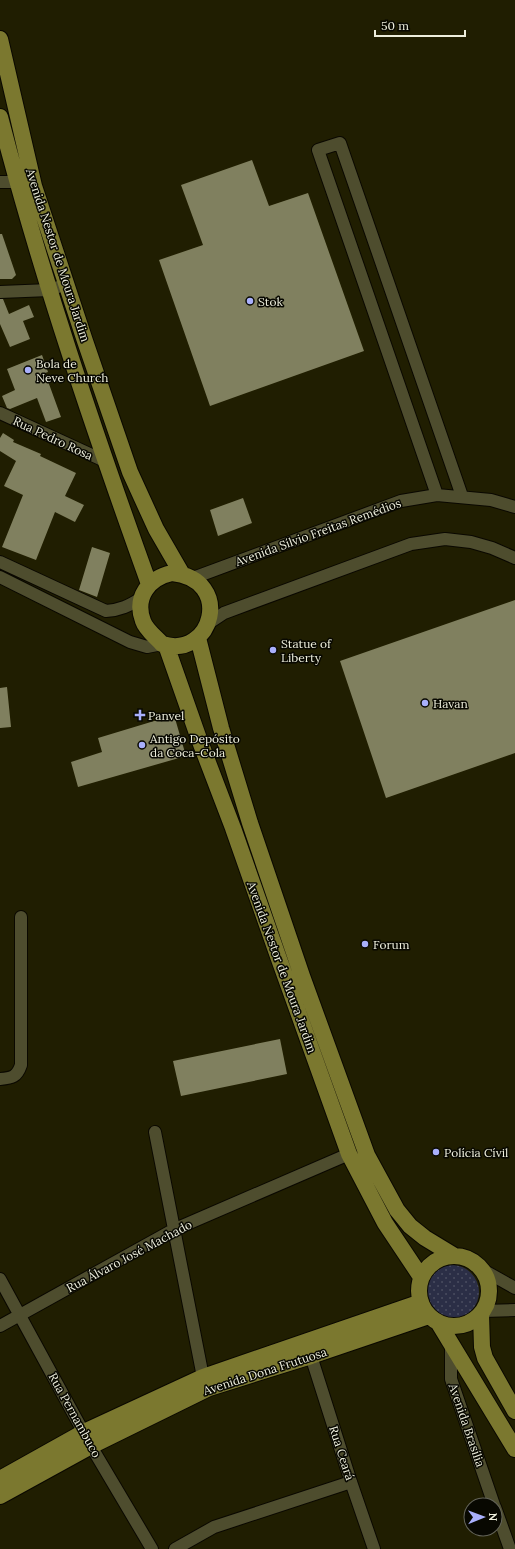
<svg xmlns="http://www.w3.org/2000/svg" width="515" height="1549" viewBox="0 0 515 1549" font-family="Lora,serif">
  <style>
    .grass { fill: url(#grass-dots) }
    .building { fill: #80805f }
    .lines { fill: none; stroke-linecap: round; stroke-linejoin: round }
    .minor-casing { stroke: #0a0800; stroke-width: 14 }
    .major-casing { stroke: #0a0800; stroke-width: 18 }
    .minor { stroke: #4e4d2e; stroke-width: 12 }
    .major { stroke: #7b782f; stroke-width: 16 }
    .poi-dot { fill: #a9b0fc; stroke: #080801; stroke-width: 1.5 }
    .labels { text-anchor: middle; dominant-baseline: central; stroke-width: 3; stroke-linejoin: round; paint-order: stroke }
    .street-label { font-size: 12px; fill: #edeedc; stroke: #080801 }
    .poi-label { font-size: 12px; fill: #edeedc; stroke: #080801; text-anchor: start }
  </style>
  <defs>
    <pattern id="grass-dots" width="8" height="8" patternUnits="userSpaceOnUse"><rect width="8" height="8" fill="#2b2e46"/><path d="M2 2h.1M6 6h.1" fill="none" stroke="#4a4d60" stroke-width="1.8" stroke-linecap="round"/></pattern>
  </defs>
  <rect width="100%" height="100%" fill="#201e01"/>
  <!-- grass -->
  <path class="grass" d="M425 1292a27 27 0 1 1 54 0a27 27 0 1 1-54 0Z"/>
  <!-- building -->
  <path class="building" d="M252,160L269,206L308,193L364,351L210,406L159,260L203,245L181,185Z
    M0,234H2L16,275L12,279H0Z
    M0,299H3L9,314L29,305L34,317L23,321L30,339L10,347L0,324Z
    M42,355L48,372L45,373L61,417L46,422L37,398L10,409L7,408L2,396L15,390L7,369Z
    M3,433L14,440L13,442L41,454L40,456L76,473L65,496L84,505L75,522L55,512L36,560L2,547L23,495L4,486L16,461L0,451V438Z
    M243,498L252,523L218,536L210,510Z
    M92,547L110,553L97,597L79,590Z
    M515,600V753L386,798L340,661Z
    M7,687L11,727L0,728V688Z
    M174,715L186,756L78,787L71,762L102,752L98,738Z
    M280,1039L287,1074L181,1096L173,1061Z"/>
  <g class="lines">
    <!-- minor casing -->
    <g class="minor-casing">
      <path id="minor" d="M0,182H17
        M0,292L50,290L66,284
        M0,413L107,462
        M437,495L318,150L340,143L462,496
        M0,562L106,611C120,610 129,606 141,598
        M0,577L130,642L147,647L162,644
        M193,578L401,501L437,495L491,500L515,507
        M209,623L224,613L411,544L445,539L471,542L492,548L515,558
        M0,1079C12,1078 17,1077 21,1065V917
        M155,1132L203,1377
        M483,1270L515,1288
        M0,1279L91,1446L152,1549
        M483,1311L515,1310
        M0,1326L173,1230L349,1154
        M451,1344V1379L494,1505
        M311,1356L351,1482L374,1549
        M495,1507L510,1549
        M175,1549L214,1527L351,1482"/>
    </g>
    <!-- major casing -->
    <g class="major-casing">
      <path id="major" d="M0,39L34,186L85,341L130,472L156,529L182,574
        M0,117C41,275 94,431 149,584
        M172,573C234,579 213,660 162,644C156,637 146,630 143,621C134,597 149,578 172,573Z
        M198,638L221,728L250,823L302,976L367,1155L397,1210L410,1226L425,1238L453,1255
        M166,645L199,739L233,828L279,959L349,1154L385,1223L421,1277
        M419 1291a35 35 0 1 1 70 0a35 35 0 1 1-70 0Z
        M481,1314L482,1347L485,1358L515,1411
        M438,1322L515,1449
        M0,1479L84,1432L203,1377L421,1302
        M0,1496L91,1446L209,1388L311,1356L429,1316"/>
    </g>
    <!-- minor -->
    <use href="#minor" class="minor"/>
    <!-- major -->
    <use href="#major" class="major"/>
  </g>
  <!-- markers -->
  <g class="poi-dot">
    <circle cx="250" cy="301" r="4"/>
    <circle cx="28" cy="370" r="4"/>
    <circle cx="273" cy="650" r="4"/>
    <circle cx="425" cy="703" r="4"/>
    <path d="M138 709h4v4h4v4h-4v4h-4v-4h-4v-4h4z"/>
    <circle cx="142" cy="745" r="4"/>
    <circle cx="365" cy="944" r="4"/>
    <circle cx="436" cy="1152" r="4"/>
  </g>
  <g class="labels">
    <!-- street labels -->
    <g class="street-label">
      <text transform="translate(58 255) rotate(72)">Avenida Nestor de Moura Jardim</text>
      <text transform="translate(53 438) rotate(25)">Rua Pedro Rosa</text>
      <text transform="translate(318 532) rotate(-20)">Avenida Sílvio Freitas Remédios</text>
      <text transform="translate(282 967) rotate(70)">Avenida Nestor de Moura Jardim</text>
      <text transform="translate(129 1256) rotate(-28)">Rua Álvaro José Machado</text>
      <text transform="translate(265 1371) rotate(-18)">Avenida Dona Frutuosa</text>
      <text transform="translate(75 1415) rotate(61)">Rua Pernambuco</text>
      <text transform="translate(467 1425) rotate(71)">Avenida Brasília</text>
      <text transform="translate(342 1453) rotate(72)">Rua Ceará</text>
    </g>
    <!-- poi labels -->
    <g class="poi-label">
      <text x="258" y="301">Stok</text>
      <text x="36" y="363">Bola de<tspan x="36" dy="14">Neve Church</tspan></text>
      <text x="281" y="643">Statue of<tspan x="281" dy="14">Liberty</tspan></text>
      <text x="433" y="703">Havan</text>
      <text x="148" y="715">Panvel</text>
      <text x="150" y="738">Antigo Depósito<tspan x="150" dy="14">da Coca-Cola</tspan></text>
      <text x="373" y="944">Forum</text>
      <text x="444" y="1152">Polícia Cívil</text>
    </g>
  </g>
  <!-- north arrow -->
  <g transform="translate(483 1517) rotate(89)"><circle r="19" fill="#080801" stroke="#646459"/>
  <path d="M0-3L7 15L0 10L-7 15Z" fill="#a9b0fc"/>
  <text y="-6" font-size="11" font-weight="bold" text-anchor="middle" fill="#edeedc">N</text>
  </g>
  <!-- scale -->
  <path d="M375 30v6h90v-6" fill="none" stroke="#edeedc" stroke-width="2"/>
  <text x="381" y="30" font-size="12" fill="#edeedc" stroke="#080801" stroke-width="3" paint-order="stroke">50 m</text>
</svg>
